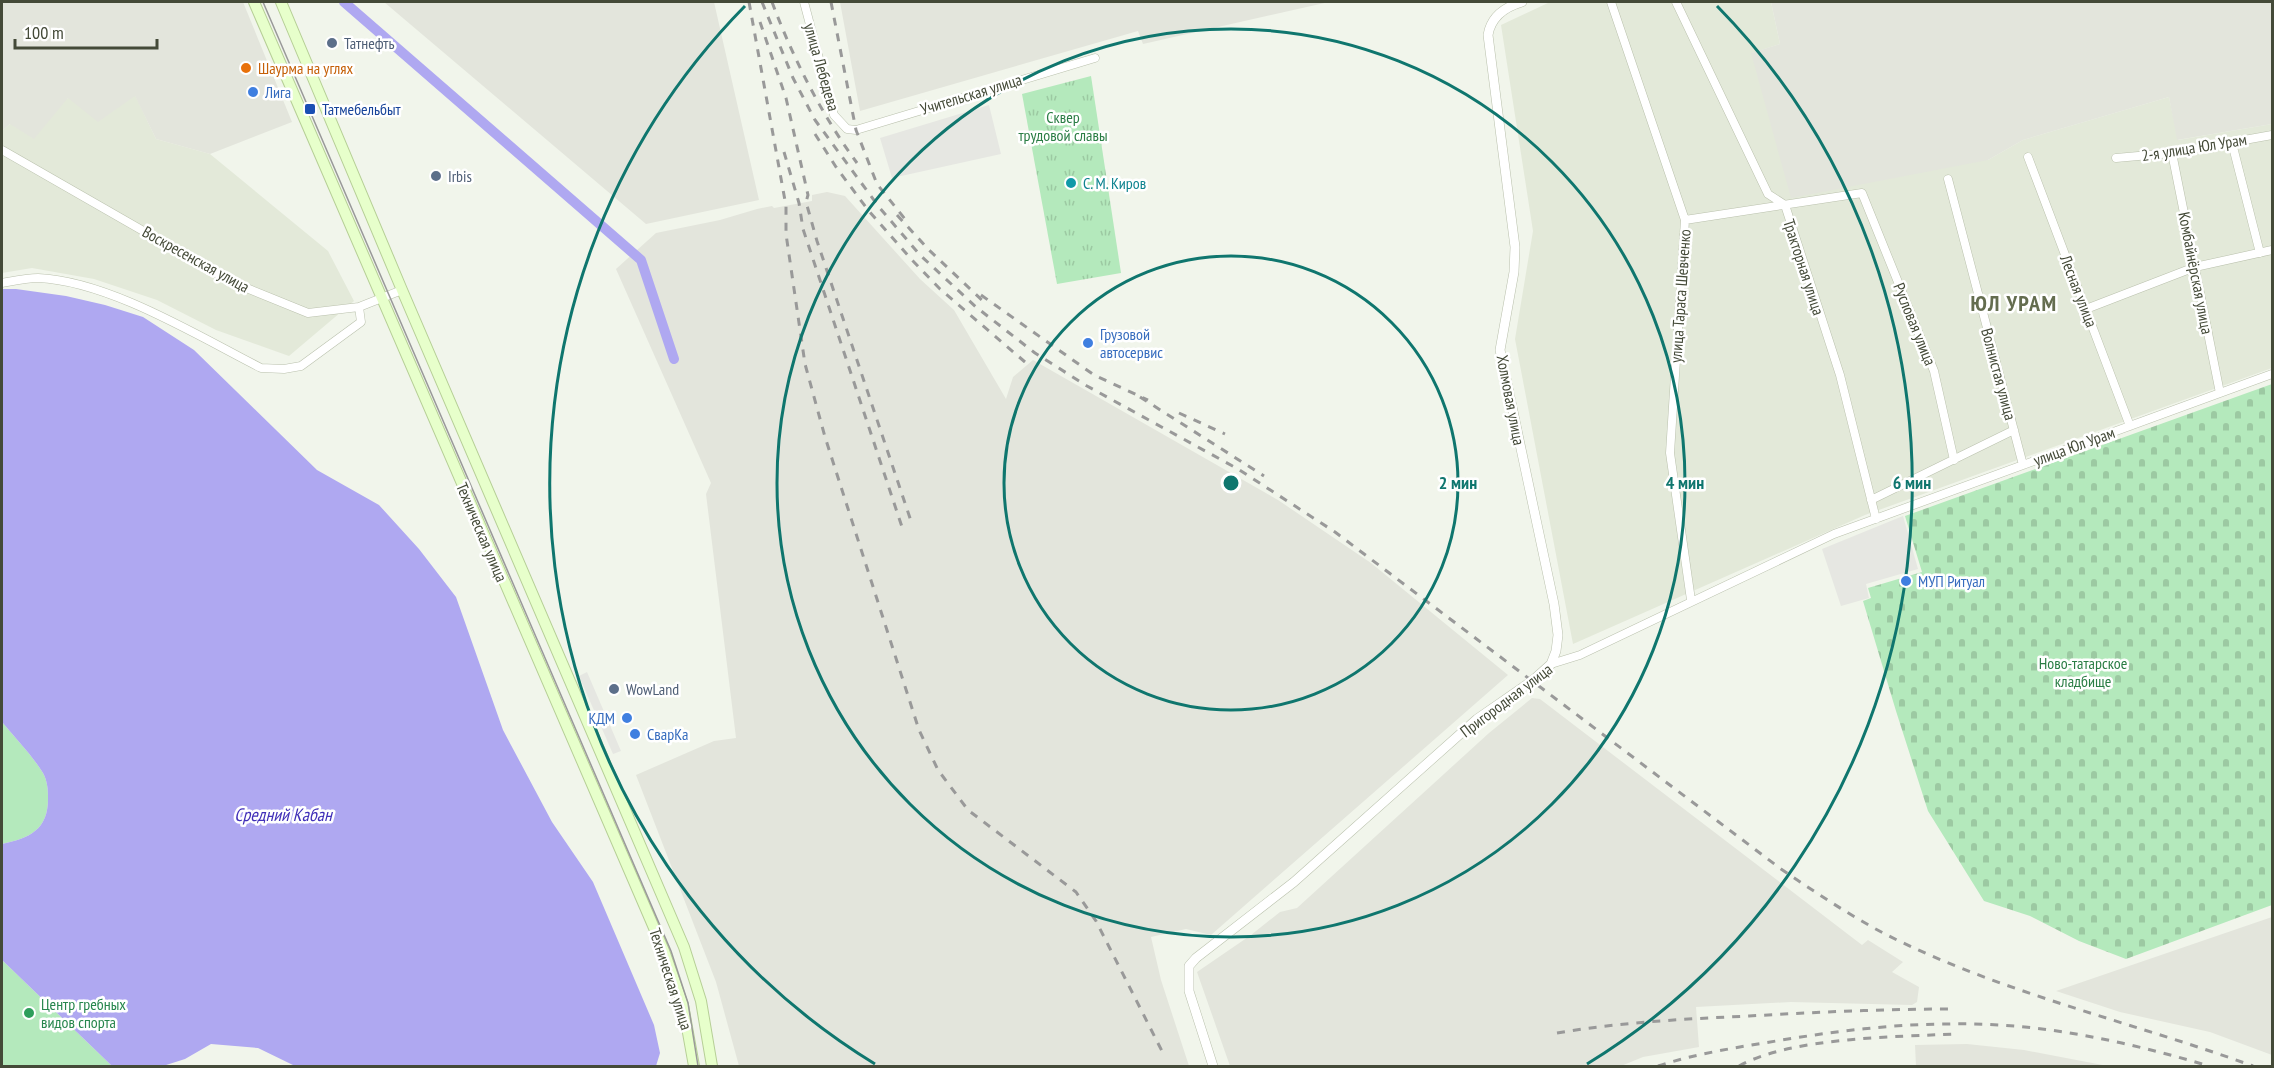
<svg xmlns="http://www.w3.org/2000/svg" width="2274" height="1068" viewBox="0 0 2274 1068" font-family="'PT Sans Narrow',sans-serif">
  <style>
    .residential { fill: #e3e9d9 }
    .industrial { fill: #e3e5dc }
    .cemetery { fill: url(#cemetery-stones) }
    .park { fill: url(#park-tufts) }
    .garden { fill: #b4e9bc }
    .parking { fill: #e6e7e2 }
    .water { fill: #afa8f1 }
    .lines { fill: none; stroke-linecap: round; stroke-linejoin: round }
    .canal { stroke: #afa8f1; stroke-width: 10 }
    .minor-casing { stroke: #bac1ad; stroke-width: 9 }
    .tertiary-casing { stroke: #bac1ad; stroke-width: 10 }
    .secondary-casing { stroke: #b6cf96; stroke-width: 12 }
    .minor { stroke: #fff; stroke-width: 8 }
    .tertiary { stroke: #fff; stroke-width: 9 }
    .secondary { stroke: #e7ffcb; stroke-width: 10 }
    .tram { stroke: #999; stroke-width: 1.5 }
    .rail { stroke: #999; stroke-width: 3; stroke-dasharray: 8 8; stroke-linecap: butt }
    .ring { fill: none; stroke: #0f766e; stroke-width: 3 }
    .service-dot { fill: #5c6f8a; stroke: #fff; stroke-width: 2 }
    .food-dot { fill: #e8710a; stroke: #fff; stroke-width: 2 }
    .shop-dot { fill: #3f7fe0; stroke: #fff; stroke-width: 2 }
    .transit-dot { fill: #1a4fb4; stroke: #fff; stroke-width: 2 }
    .culture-dot { fill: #0f9aa8; stroke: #fff; stroke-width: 2 }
    .leisure-dot { fill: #2e9e5b; stroke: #fff; stroke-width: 2 }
    .labels { text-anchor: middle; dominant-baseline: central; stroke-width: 5; stroke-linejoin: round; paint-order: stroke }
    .service-label { font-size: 16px; fill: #4e5e75; stroke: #fff; text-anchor: start }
    .street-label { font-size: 16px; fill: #444a38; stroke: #fff }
    .food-label { font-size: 16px; fill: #c56008; stroke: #fff; text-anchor: start }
    .shop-label { font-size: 16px; fill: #366cbe; stroke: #fff; text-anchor: start }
    .transit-label { font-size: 16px; fill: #164399; stroke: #fff; text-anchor: start }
    .park-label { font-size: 16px; fill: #2a7d44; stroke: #fff }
    .culture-label { font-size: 16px; fill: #0d838f; stroke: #fff; text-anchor: start }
    .leisure-label { font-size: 16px; fill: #27864d; stroke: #fff; text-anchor: start }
    .water-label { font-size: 18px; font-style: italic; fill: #402fb8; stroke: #fff }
    .district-label { font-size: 22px; font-weight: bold; letter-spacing: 1.5px; fill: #646d4f; stroke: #fff }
    .centre { fill: #0f766e; stroke: #fff; stroke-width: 3 }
    .ring-label { font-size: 18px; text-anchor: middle; font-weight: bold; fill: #0f766e; stroke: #fff; stroke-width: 5; stroke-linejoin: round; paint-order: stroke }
  </style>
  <defs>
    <pattern id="cemetery-stones" width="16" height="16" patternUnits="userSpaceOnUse" patternTransform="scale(1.5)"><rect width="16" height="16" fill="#b4e9bc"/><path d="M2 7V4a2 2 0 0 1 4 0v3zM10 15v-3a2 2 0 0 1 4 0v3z" fill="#9cc9a2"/></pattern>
    <pattern id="park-tufts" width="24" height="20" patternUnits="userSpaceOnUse" patternTransform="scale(1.5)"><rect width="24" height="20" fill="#b4e9bc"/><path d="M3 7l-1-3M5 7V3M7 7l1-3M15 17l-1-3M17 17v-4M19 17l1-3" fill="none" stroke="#9cc9a2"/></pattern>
  </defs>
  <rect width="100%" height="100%" fill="#f1f5eb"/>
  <!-- residential -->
  <path class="residential" d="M1550,2H1771L1780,44L1752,53L1988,160L2023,140L2169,97L2178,140L2272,124V368L1865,515L1573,644L1515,339L1533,231L1501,25Z
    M135,95L156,139L210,154L328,251L354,301L289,356L216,330L157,300L94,279L32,268L2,273V131L10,124L68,98Z"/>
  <!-- industrial -->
  <path class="industrial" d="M2,2H243L292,122L210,154L156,139L135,96L98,122L68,98L34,139L10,124L2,131Z
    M384,2H714L759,200L646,224Z
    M840,2H1329L1143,44L1138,31L860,111Z
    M1771,2H2272V124L2177,140L2169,97L2023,140L1988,160L1791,198L1751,53L1780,44Z
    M827,192L845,196L920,279L954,310L1006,399L1013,377L1033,360L1278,500L1371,563L1508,675L1211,935L1186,929L1151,937L1161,980L1189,1066H739L716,982L636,775L714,741L736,738L706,494L711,483L616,269L656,233L720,220L757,209L772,206L774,208L812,201V195Z
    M1532,698L1540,699L1862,945L1868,940L1903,962L1892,972L1919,987L1917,1002L1912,1005L1791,1002L1696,1007L1699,1047L1643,1057L1621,1066H1230L1197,972L1251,935L1280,912L1297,908L1489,733Z
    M2272,917V1055L2210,1032L2120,1012L2056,991Z
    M1967,1044L2024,1050L2108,1066H1916L1915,1045Z"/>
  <!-- cemetery -->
  <path class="cemetery" d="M2272,384V905L2126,959L2079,941L2030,916L1984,901L1928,811L1896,711L1863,601L1871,598L1868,588L1922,572L1905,516Z"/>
  <!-- park -->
  <path class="park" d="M1091,76L1121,273L1057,284L1022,94Z"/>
  <!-- garden -->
  <path class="garden" d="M2,722C15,738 32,755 43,773C47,780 48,789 48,796C49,829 31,838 2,844Z
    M2,960L112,1066H2Z"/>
  <!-- parking -->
  <path class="parking" d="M989,105L1001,154L892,178L880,138Z
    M1903,516L1918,569L1866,584L1869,598L1841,606L1822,549Z
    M587,672L621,751L613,754L579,676Z"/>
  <!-- water -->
  <path class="water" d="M2,289H16L66,296L105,305L143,317L194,350L317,470L379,505L419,549L456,597L503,730L552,822L593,882L654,1025L660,1053L656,1066H295L258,1048L211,1044L185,1059L163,1066H112L2,960V844C31,838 49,829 48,796C48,789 47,780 43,773C32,755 15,738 2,722Z"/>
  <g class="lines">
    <!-- canal -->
    <path class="canal" d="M344,2L641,260L674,359"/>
    <!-- minor casing -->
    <g class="minor-casing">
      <path id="minor" d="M804,2L834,115L847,129L856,130L1095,58
        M1611,2L1685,220L1670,453L1691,600
        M1676,2L1768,194L1785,205L1840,375L1876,519
        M2232,143L2260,253
        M2,150L234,283L308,313L359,307L402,290
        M2172,153L2220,393
        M2028,157L2130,426
        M2116,158L2172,153L2272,135
        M1948,179L2023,465
        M1685,220L1862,193L1934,371L1954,460
        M2,283C13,281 27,278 38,278C109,281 198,336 261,368L284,369L301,366L361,322L359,307
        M2086,309L2195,267L2272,250
        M1871,500L2014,430
        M1551,664L1580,655L1834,534L2272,374"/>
    </g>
    <!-- tertiary casing -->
    <g class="tertiary-casing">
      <path id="tertiary" d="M1213,1066L1189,991V966L1196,958L1294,882L1477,719L1532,681L1551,664L1556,651L1558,635L1554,604L1500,350L1514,272L1515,247L1488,35C1491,17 1505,7 1522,2"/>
    </g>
    <!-- secondary casing -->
    <g class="secondary-casing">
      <path id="secondary" d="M254,2L664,951L683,1005L694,1066
        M281,2L402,290L684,947L701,1001L712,1066"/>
    </g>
    <!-- minor -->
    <use href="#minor" class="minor"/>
    <!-- tertiary -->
    <use href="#tertiary" class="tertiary"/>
    <!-- secondary -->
    <use href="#secondary" class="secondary"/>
    <!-- tram -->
    <path class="tram" d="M263,2L671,951L688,1003L698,1066"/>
    <!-- rail -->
    <path class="rail" d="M749,2L786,206V234L805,364L825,437L919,730L938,770L968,810L1076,892L1096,921L1164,1055
      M762,2L793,78L815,120L879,207L920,255L976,307L1035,353L1087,386L1238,469L1335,532L1781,869C1815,892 1849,915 1885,934C2001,993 2132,1022 2253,1066
      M772,2C793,58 821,114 857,163
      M831,2L856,130L877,184L905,219
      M760,22L786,98L808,195L806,202L817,241L912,524
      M815,134L836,167L868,210L912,260L940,289L1025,362
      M784,152L799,203L803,229L902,527
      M897,215L929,250L986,304
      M981,295L1094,375L1148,400
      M1140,397L1264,476
      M1179,413L1225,434
      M1557,1033C1621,1022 1685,1019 1749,1016C1818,1012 1886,1009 1955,1009
      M1658,1066C1698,1053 1740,1047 1782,1040C1838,1031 1893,1024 1950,1024C2038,1022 2125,1041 2209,1066
      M1739,1066C1792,1037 1895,1037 1955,1034"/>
  </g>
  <!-- distance rings -->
  <g class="ring">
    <circle cx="1231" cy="483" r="227"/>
    <circle cx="1231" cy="483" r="454"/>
    <path d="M875 1064A681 681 0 0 1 745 6M1717 6A681 681 0 0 1 1587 1064"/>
  </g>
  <!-- markers -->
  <g class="service-dot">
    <circle cx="332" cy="43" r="6"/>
    <circle cx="436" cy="176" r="6"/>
    <circle cx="614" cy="689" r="6"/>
  </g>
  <circle class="food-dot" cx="246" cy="68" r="6"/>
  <g class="shop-dot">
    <circle cx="253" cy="92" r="6"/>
    <circle cx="1088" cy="343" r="6"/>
    <circle cx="1906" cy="581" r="6"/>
    <circle cx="627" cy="718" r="6"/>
    <circle cx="635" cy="734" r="6"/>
  </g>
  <rect class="transit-dot" x="304" y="103" width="12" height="12" rx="3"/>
  <circle class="culture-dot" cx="1071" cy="183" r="6"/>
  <circle class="leisure-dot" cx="29" cy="1013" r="6"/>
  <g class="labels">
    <!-- service labels -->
    <g class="service-label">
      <text x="344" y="43">Татнефть</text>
      <text x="448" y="176">Irbis</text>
      <text x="626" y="689">WowLand</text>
    </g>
    <!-- street labels -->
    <g class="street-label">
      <text transform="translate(822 67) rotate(74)">улица Лебедева</text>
      <text transform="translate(971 94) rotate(-17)">Учительская улица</text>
      <text transform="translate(2194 147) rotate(-9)">2-я улица Юл Урам</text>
      <text transform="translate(196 259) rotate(29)">Воскресенская улица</text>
      <text transform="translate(1804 267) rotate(72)">Тракторная улица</text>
      <text transform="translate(2196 273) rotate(79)">Комбайнёрская улица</text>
      <text transform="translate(2079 291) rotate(69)">Лесная улица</text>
      <text transform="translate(1680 296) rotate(-86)">улица Тараса Шевченко</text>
      <text transform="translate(1915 324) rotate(68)">Русловая улица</text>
      <text transform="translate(1999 374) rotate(75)">Волнистая улица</text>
      <text transform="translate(1511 400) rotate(79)">Холмовая улица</text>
      <text transform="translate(2074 446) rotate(-20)">улица Юл Урам</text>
      <text transform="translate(482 532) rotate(67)">Техническая улица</text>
      <text transform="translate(1506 700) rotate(-37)">Пригородная улица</text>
      <text transform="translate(671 979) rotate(72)">Техническая улица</text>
    </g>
    <!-- food labels -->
    <g class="food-label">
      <text x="258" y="68">Шаурма на углях</text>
    </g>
    <!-- shop labels -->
    <g class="shop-label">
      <text x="265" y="92">Лига</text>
      <text x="1100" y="334">Грузовой<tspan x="1100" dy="18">автосервис</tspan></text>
      <text x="1918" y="581">МУП Ритуал</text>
      <text x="615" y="718" text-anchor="end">КДМ</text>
      <text x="647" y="734">СварКа</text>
    </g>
    <!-- transit labels -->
    <g class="transit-label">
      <text x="322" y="109">Татмебельбыт</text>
    </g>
    <!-- park labels -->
    <g class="park-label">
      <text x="1063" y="117">Сквер<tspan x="1063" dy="18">трудовой славы</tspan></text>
      <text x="2083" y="663">Ново-татарское<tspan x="2083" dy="18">кладбище</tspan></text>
    </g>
    <!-- culture labels -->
    <g class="culture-label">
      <text x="1083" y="183">С. М. Киров</text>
    </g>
    <!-- leisure labels -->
    <g class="leisure-label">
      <text x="41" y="1004">Центр гребных<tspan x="41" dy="18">видов спорта</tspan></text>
    </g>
    <!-- water labels -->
    <g class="water-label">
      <text x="283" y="814">Средний Кабан</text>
    </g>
    <!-- district labels -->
    <g class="district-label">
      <text x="2014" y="303">ЮЛ УРАМ</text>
    </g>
  </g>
  <circle cx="1231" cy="483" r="9" class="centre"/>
  <g class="ring-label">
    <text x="1458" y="489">2 мин</text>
    <text x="1685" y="489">4 мин</text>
    <text x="1912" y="489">6 мин</text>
  </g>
  <!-- border -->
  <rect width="2274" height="1068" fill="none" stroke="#444a38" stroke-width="6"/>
  <!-- scale -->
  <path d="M15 39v9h142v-9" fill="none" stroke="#444a38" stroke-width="3"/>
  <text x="24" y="39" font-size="18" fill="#444a38" stroke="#ffffff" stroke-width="4.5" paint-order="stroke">100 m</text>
</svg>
